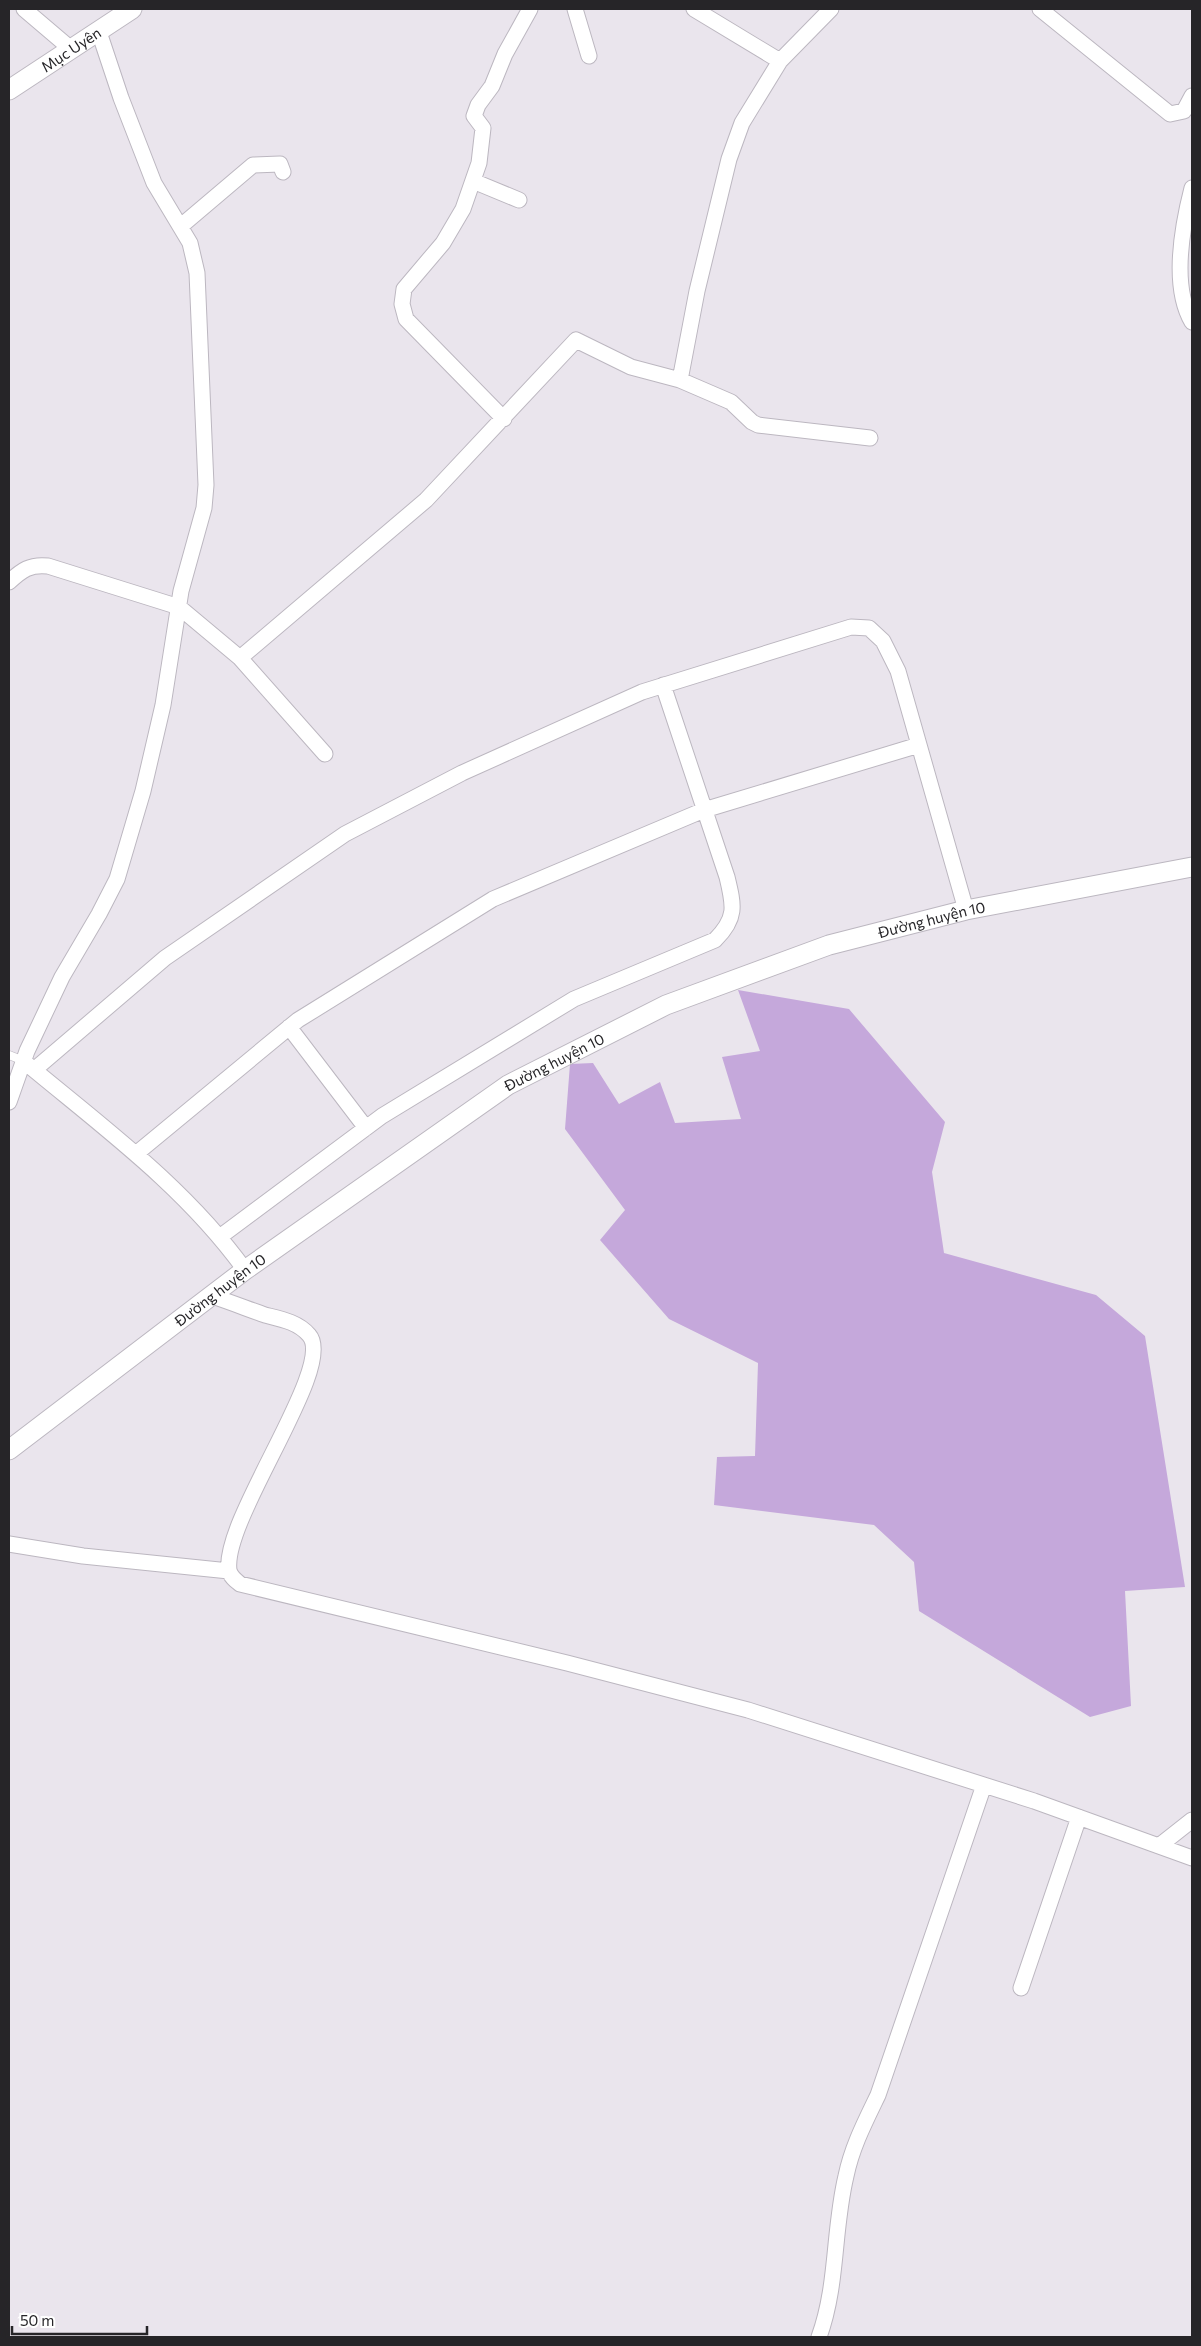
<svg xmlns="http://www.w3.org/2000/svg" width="1201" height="2346" viewBox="0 0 1201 2346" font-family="Commissioner,sans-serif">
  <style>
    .forest { fill: #c5a8db }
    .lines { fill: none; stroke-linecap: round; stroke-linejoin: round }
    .service-casing { stroke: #bcb7c0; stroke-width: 9 }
    .minor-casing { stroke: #bcb7c0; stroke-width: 17 }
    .tertiary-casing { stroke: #bcb7c0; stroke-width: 21 }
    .service { stroke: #fff; stroke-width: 8 }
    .minor { stroke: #fff; stroke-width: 15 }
    .tertiary { stroke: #fff; stroke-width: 19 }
    .labels { text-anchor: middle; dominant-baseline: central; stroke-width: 4; stroke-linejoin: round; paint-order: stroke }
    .street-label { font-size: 15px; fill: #262528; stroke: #fff }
  </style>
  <rect width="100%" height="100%" fill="#eae5ed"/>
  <!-- forest -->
  <path class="forest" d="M738,990L849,1009L945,1122L932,1172L944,1253L1096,1295L1145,1336L1185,1587L1125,1591L1131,1706L1090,1717L919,1611L914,1562L874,1525L714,1505L717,1457L755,1456L758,1363L669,1319L600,1240L625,1210L565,1129L570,1064L593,1063L619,1104L660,1082L675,1123L741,1119L722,1057L760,1051Z"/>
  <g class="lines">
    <!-- service casing -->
    <g class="service-casing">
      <path id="service" d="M9,1055L24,1061"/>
    </g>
    <!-- minor casing -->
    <g class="minor-casing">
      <path id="minor" d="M24,9L71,49
        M575,9L589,56
        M694,9L780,61
        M1040,9L1170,114L1184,111L1192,96
        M473,181L519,200
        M1192,188C1182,227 1171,286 1192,322
        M181,226L253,165L280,164L283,172
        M680,380L731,402L752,422L758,425L870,438
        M504,419L406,319L402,304L404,289L443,243L463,209L479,163L483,128L474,116L478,105L492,86L505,54L530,9
        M9,582C22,570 30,564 48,566L179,607L240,658L325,754
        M240,658L426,500L576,340L631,367L680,380L697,291L729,159L742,123L780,61L831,9
        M289,1027L366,1128
        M27,1064C104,1128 186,1188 245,1270
        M34,1070L165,958L345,834L462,773L642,692L851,627L869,628L883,641L898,671L966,910
        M9,1102L27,1051L62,977L99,914L117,879L143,791L163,705L181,591L204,508L206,485L197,273L190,243L154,183L121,98L99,32
        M137,1153L298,1020L493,899L704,810L919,745
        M221,1236L382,1116L574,999L715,940C737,918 734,906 727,877L663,685
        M212,1296C230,1302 248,1309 265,1315C281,1319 298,1322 309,1335C337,1366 222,1519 229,1570C230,1576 235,1580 240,1584L567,1663L748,1710L1034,1801L1192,1858
        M9,1544L83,1556L229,1571
        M1159,1846L1192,1820
        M1021,1988L1079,1817
        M819,2337C838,2285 833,2230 846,2176C852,2147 865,2122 878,2095L984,1785"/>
    </g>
    <!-- tertiary casing -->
    <g class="tertiary-casing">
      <g id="tertiary">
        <path id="s1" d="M9,90L132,9"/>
        <path id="s2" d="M9,1450L245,1270L508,1085L666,1005L829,945L966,910L1192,867"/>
      </g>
    </g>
    <!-- service -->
    <use href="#service" class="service"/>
    <!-- minor -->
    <use href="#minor" class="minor"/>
    <!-- tertiary -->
    <use href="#tertiary" class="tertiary"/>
  </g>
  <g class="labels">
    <!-- street labels -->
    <g class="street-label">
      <text stroke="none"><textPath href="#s1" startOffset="74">Mục Uyên</textPath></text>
      <text stroke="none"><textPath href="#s2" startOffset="1075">Đường huyện 10</textPath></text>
      <text stroke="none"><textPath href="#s2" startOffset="670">Đường huyện 10</textPath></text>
      <text stroke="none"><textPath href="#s2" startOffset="265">Đường huyện 10</textPath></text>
    </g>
  </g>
  <!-- border -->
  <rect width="1201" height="2346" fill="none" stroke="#262528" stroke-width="20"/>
  <!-- scale -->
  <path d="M12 2326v8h135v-8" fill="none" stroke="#262528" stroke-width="2.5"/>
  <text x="20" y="2326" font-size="15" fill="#262528" stroke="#ffffff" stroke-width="4" paint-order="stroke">50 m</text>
</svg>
